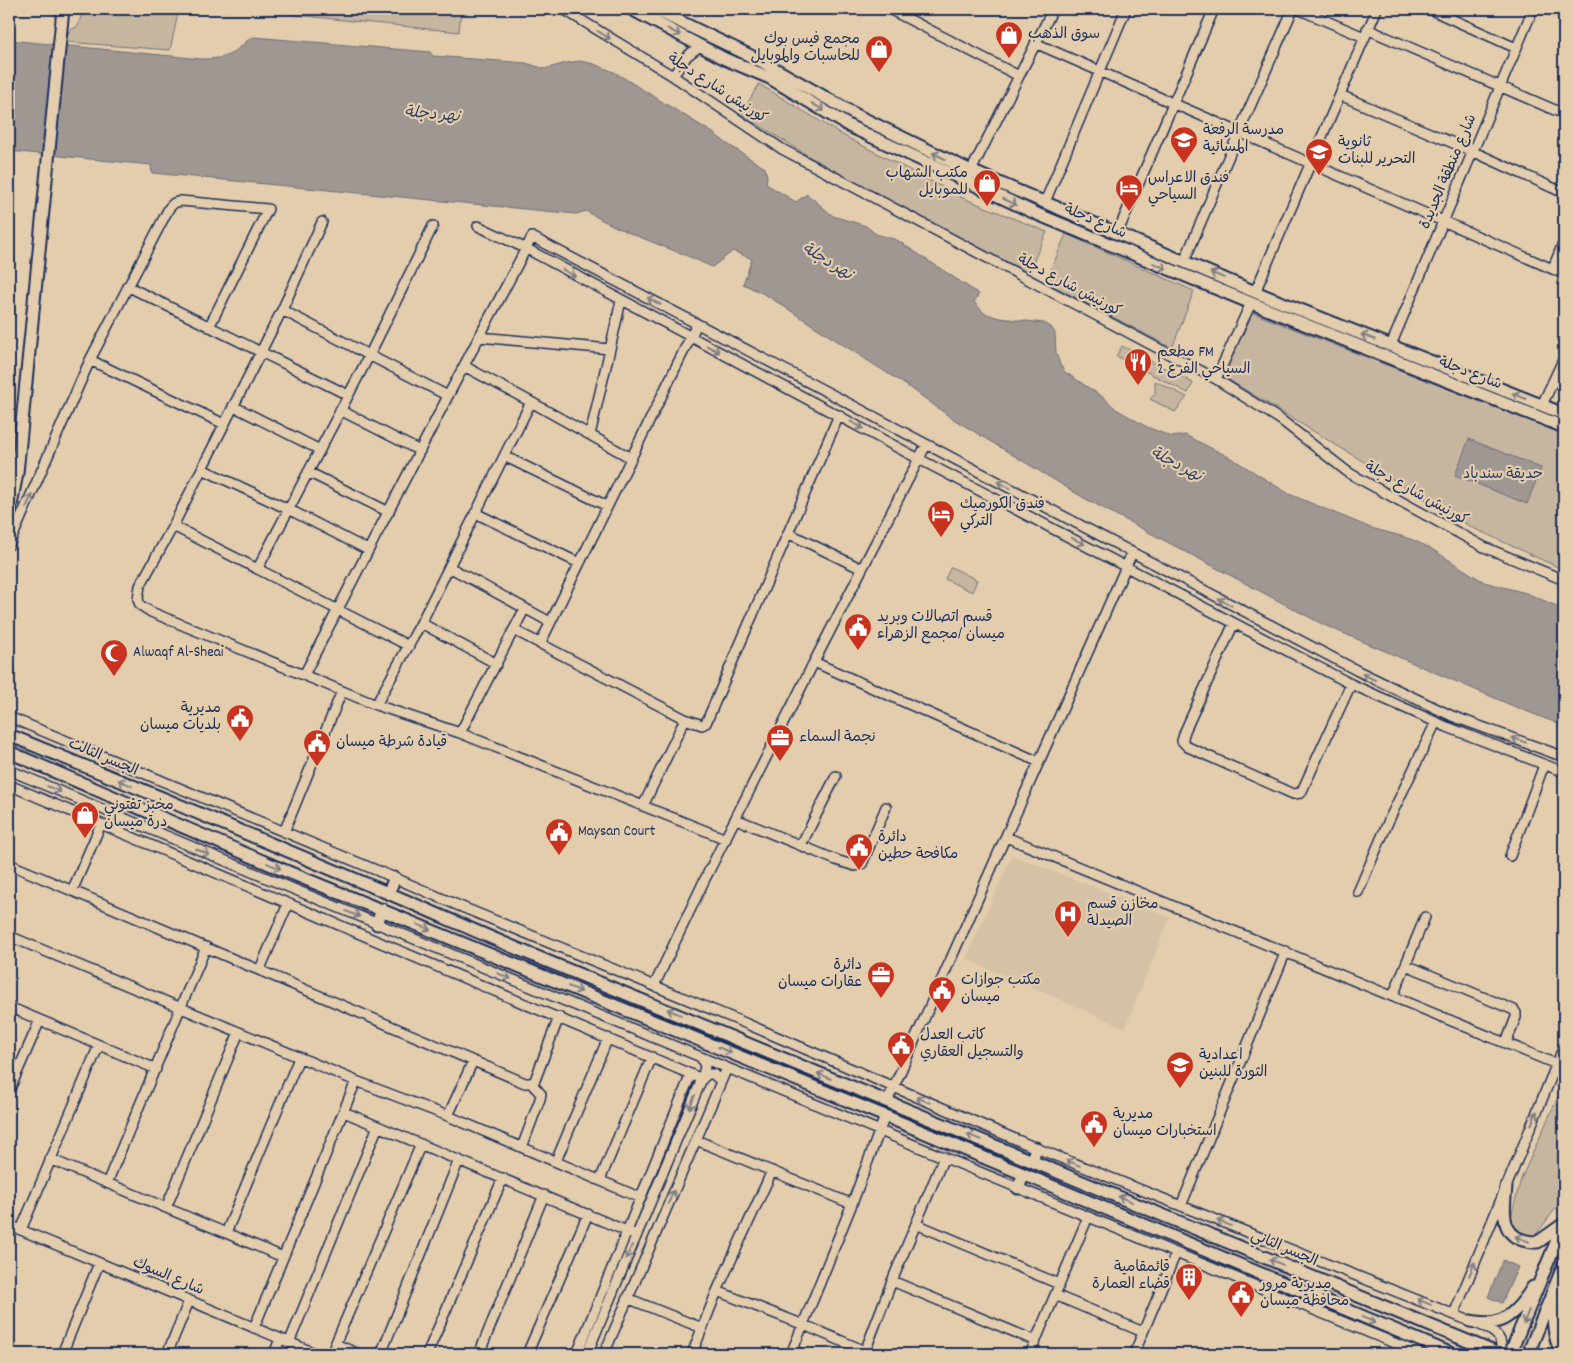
<svg xmlns="http://www.w3.org/2000/svg" width="1573" height="1363" viewBox="0 0 1573 1363" font-family="Dekko,'Playpen Sans Arabic',sans-serif">
  <style>
    .built { fill: #d4c1a6 }
    .green { fill: #c6b6a0; stroke: #70727f }
    .water { fill: #9f9792; stroke: #6a6d7d }
    .lines { fill: none; stroke-linecap: round; stroke-linejoin: round }
    .minor-casing { stroke: #1b2f5e; stroke-width: 12 }
    .major-casing { stroke: #1b2f5e; stroke-width: 15 }
    .minor { stroke: #e3cdac; stroke-width: 9 }
    .major { stroke: #e3cdac; stroke-width: 11 }
    .oneway { stroke: #7f7e85 }
    .labels { text-anchor: middle; dominant-baseline: central; stroke-width: 4.5; stroke-linejoin: round; paint-order: stroke }
    .poi-label { font-size: 15px; fill: #1b2f5e; stroke: #e3cdac; text-anchor: start }
    .street-label { font-size: 15px; fill: #1b2f5e; stroke: #e3cdac }
    .park-label { font-size: 15px; fill: #2c3c65; stroke: #e3cdac }
    .water-label { font-size: 16px; font-style: italic; fill: #2f3f66; stroke: #e3cdac }
  </style>
  <rect width="100%" height="100%" fill="#e3cdac"/>
  <filter id="ink" filterUnits="userSpaceOnUse"><feTurbulence type="fractalNoise" baseFrequency=".02" numOctaves="2"/><feDisplacementMap in="SourceGraphic" scale="10" xChannelSelector="R" yChannelSelector="G"/><feConvolveMatrix kernelMatrix="1 2 1 2 8 2 1 2 1" color-interpolation-filters="sRGB"/></filter>
  <g filter="url(#ink)">
    <!-- built -->
    <path class="built" d="M1543,9H1564V21L1541,14Z
      M1012,855L1170,917L1125,1028L966,959Z"/>
    <!-- green -->
    <path class="green" d="M83,9H234L233,11L179,9L170,50L66,42L69,31L78,26Z
      M237,9H461L459,32Z
      M759,84L846,137L963,198L1047,232L1028,273L823,165L741,114Z
      M1066,234L1194,291L1172,348L1046,282Z
      M1250,312L1564,434V570L1471,527L1224,377Z
      M1122,346L1146,358L1140,368L1116,356Z
      M1151,361L1193,383L1188,393L1145,371Z
      M1155,381L1187,397L1175,412L1150,399L1155,394Z
      M951,567L977,580L972,592L945,579Z
      M1564,1083V1195L1562,1200L1534,1237L1524,1239L1509,1224L1521,1179Z"/>
    <!-- water -->
    <path class="water" d="M254,37L430,52L433,56L526,63L545,69L566,63L580,61L594,64L614,72L713,133L726,143L765,168L767,177L766,184L796,202L807,194L833,216L866,226L876,234L897,240L979,294L974,302L984,313L999,318L1044,323L1051,327L1055,333L1056,353L1060,365L1065,372L1104,398L1116,409L1147,427L1172,437L1185,435L1231,458L1289,494L1371,528L1401,536L1413,540L1430,548L1484,582L1526,593L1564,609V726L1518,708L1324,625L1084,498L950,417L912,389L859,355L766,295L743,284L752,259L733,251L712,267C671,247 625,235 586,211L576,214L152,173L151,165L9,151V40L202,59C213,59 225,58 234,52C241,47 246,40 254,37Z
      M1469,439L1541,468L1527,504L1455,475Z
      M1503,1260L1518,1267L1502,1303L1488,1297Z"/>
    <g class="lines">
      <!-- minor casing -->
      <g class="minor-casing">
        <path id="minor" d="M563,9L673,76L782,149L1216,379L1281,420L1349,473L1484,547L1564,580
          M889,9L1019,76
          M1298,9L1364,37
          M1429,9L1516,48
          M1367,29L1564,114
          M1035,43L1564,274
          M673,76L687,56L700,46
          M1340,95L1472,151L1564,193
          M971,171L1053,9
          M1045,202L1126,9
          M322,222L282,310L173,526L140,586L138,599L140,605L151,612L376,705L460,733L726,839
          M478,226L527,249L919,459L1351,684L1447,727L1564,772
          M1117,234L1214,9
          M1184,262L1239,132L1293,9
          M1553,268L1564,241
          M127,286L348,395
          M1255,292L1377,9
          M282,310L448,396
          M479,337L610,349L621,301
          M1391,345L1533,9
          M90,360L224,424
          M464,366L531,402L631,458
          M1216,379L1251,303
          M1542,405L1564,358
          M233,406L320,450
          M340,410L420,451
          M590,435L610,349
          M504,456L607,506
          M202,469L288,509L368,550
          M308,472L389,512
          M475,513L579,563
          M173,526L409,646
          M788,533L862,569
          M9,545L90,360L169,208L174,203L181,201L268,209L209,327
          M449,567L550,622
          M258,568L370,354L433,226
          M421,623L497,664
          M1234,623L1185,731L1182,741L1188,747L1293,794L1301,793L1351,684
          M514,630L685,719L702,725L706,723L839,415
          M540,644L697,324
          M814,662L1039,762L1132,553
          M304,675L448,396L532,237L1358,671L1452,716L1564,757
          M376,705L421,623L531,402
          M9,717L395,878L457,905L740,1021L1036,1148L1485,1327C1497,1333 1504,1340 1500,1354
          M460,733L525,608
          M9,770L257,874L1421,1354
          M9,785L702,1079L708,1074H713L721,1081
          M643,806L685,719
          M736,819L836,860L855,866L862,864L886,807
          M284,832L342,691
          M1006,837L1556,1064
          M801,845L836,776
          M1510,856L1544,765
          M9,864L525,1083H531L535,1080L559,1017
          M72,891L101,824
          M1358,892L1389,820L1436,722
          M9,936L356,1081L448,1116L641,1198
          M1406,965L1514,1010L1516,1013V1017L1506,1043
          M260,969L288,904
          M654,986L703,883L814,662L926,445
          M1393,996L1425,917
          M9,1007L156,1069
          M9,1091L40,1020
          M887,1102L1039,762
          M344,1112L636,1235
          M448,1116L473,1061
          M696,1140L852,1204
          M522,1147L540,1099L541,1094L531,1083
          M50,1159L283,1257
          M556,1161L608,1038
          M600,1180L652,1057
          M107,1183L206,947
          M1181,1206L1286,951
          M166,1208L239,1032
          M916,1224L1059,1284
          M9,1225L317,1354
          M21,1230L99,1045
          M226,1233L299,1058
          M892,1281L1036,1341
          M717,1291L804,1325L872,1354
          M1055,1295L1143,1332
          M627,1298L702,1328
          M1454,1314L1564,1046
          M254,1328L356,1081
          M289,1343L378,1126
          M335,1344L359,1354
          M62,1354L99,1263
          M167,1354L189,1301
          M274,1354L280,1339
          M331,1354L421,1144
          M381,1354L459,1160
          M427,1354L503,1178
          M479,1354L544,1195
          M527,1354L588,1214
          M577,1354L691,1074
          M587,1354L702,1079L705,1066L701,1057
          M604,1354L727,1068
          M692,1354L717,1291L772,1171
          M791,1354L852,1204L885,1116
          M864,1354L892,1281L944,1157
          M1030,1354L1088,1217
          M1134,1354L1176,1253"/>
      </g>
      <!-- major casing -->
      <g class="major-casing">
        <path id="major" d="M631,9L725,59L770,78L851,127L1037,214L1251,303L1564,427
          M654,9L761,61L858,116L971,171L1255,292L1564,414
          M9,516L17,473L63,9
          M9,735C134,786 259,838 383,891C440,915 497,941 554,964C869,1094 1184,1224 1499,1354
          M9,752L281,869L885,1116L1452,1354
          M388,893L395,878
          M377,924L382,909
          M1032,1160L1036,1148
          M1506,1187C1503,1216 1500,1242 1538,1242L1562,1225
          M1018,1188L1024,1174
          M1555,1296C1553,1316 1551,1336 1563,1354
          M1470,1321C1478,1322 1487,1324 1495,1322C1511,1319 1525,1300 1533,1287
          M1510,1354L1564,1223
          M1528,1354L1564,1264"/>
      </g>
      <!-- minor -->
      <use href="#minor" class="minor"/>
      <!-- major -->
      <use href="#major" class="major"/>
    </g>
    <!-- one-way arrows -->
    <defs><path id="oneway-shaft" d="M-6 0H5M1.5-3L5.5 0L1.5 3" fill="none" stroke-width="1.6" stroke-linecap="round" stroke-linejoin="round" transform="scale(1.25)"/></defs>
    <g class="oneway">
      <use href="#oneway-shaft" transform="translate(674 32) rotate(28)"/>
      <use href="#oneway-shaft" transform="translate(604 35) rotate(32)"/>
      <use href="#oneway-shaft" transform="translate(818 107) rotate(31)"/>
      <use href="#oneway-shaft" transform="translate(939 156) rotate(-154)"/>
      <use href="#oneway-shaft" transform="translate(1010 202) rotate(25)"/>
      <use href="#oneway-shaft" transform="translate(1160 266) rotate(23)"/>
      <use href="#oneway-shaft" transform="translate(569 273) rotate(29)"/>
      <use href="#oneway-shaft" transform="translate(1217 275) rotate(-157)"/>
      <use href="#oneway-shaft" transform="translate(654 301) rotate(-152)"/>
      <use href="#oneway-shaft" transform="translate(1368 337) rotate(-159)"/>
      <use href="#oneway-shaft" transform="translate(713 349) rotate(28)"/>
      <use href="#oneway-shaft" transform="translate(1519 396) rotate(-158)"/>
      <use href="#oneway-shaft" transform="translate(857 425) rotate(28)"/>
      <use href="#oneway-shaft" transform="translate(1004 485) rotate(-153)"/>
      <use href="#oneway-shaft" transform="translate(29 501) rotate(-66)"/>
      <use href="#oneway-shaft" transform="translate(1078 541) rotate(27)"/>
      <use href="#oneway-shaft" transform="translate(1225 602) rotate(-152)"/>
      <use href="#oneway-shaft" transform="translate(1369 677) rotate(-154)"/>
      <use href="#oneway-shaft" transform="translate(1519 740) rotate(-160)"/>
      <use href="#oneway-shaft" transform="translate(125 783) rotate(-157)"/>
      <use href="#oneway-shaft" transform="translate(54 789) rotate(23)"/>
      <use href="#oneway-shaft" transform="translate(203 852) rotate(23)"/>
      <use href="#oneway-shaft" transform="translate(274 866) rotate(23)"/>
      <use href="#oneway-shaft" transform="translate(353 914) rotate(22)"/>
      <use href="#oneway-shaft" transform="translate(424 927) rotate(22)"/>
      <use href="#oneway-shaft" transform="translate(504 976) rotate(22)"/>
      <use href="#oneway-shaft" transform="translate(575 989) rotate(22)"/>
      <use href="#oneway-shaft" transform="translate(674 1012) rotate(-158)"/>
      <use href="#oneway-shaft" transform="translate(725 1050) rotate(23)"/>
      <use href="#oneway-shaft" transform="translate(824 1076) rotate(-157)"/>
      <use href="#oneway-shaft" transform="translate(923 1100) rotate(-158)"/>
      <use href="#oneway-shaft" transform="translate(692 1102) rotate(113)"/>
      <use href="#oneway-shaft" transform="translate(1534 1118) rotate(-68)"/>
      <use href="#oneway-shaft" transform="translate(974 1137) rotate(-158)"/>
      <use href="#oneway-shaft" transform="translate(1073 1163) rotate(-158)"/>
      <use href="#oneway-shaft" transform="translate(671 1197) rotate(-66)"/>
      <use href="#oneway-shaft" transform="translate(1125 1199) rotate(-157)"/>
      <use href="#oneway-shaft" transform="translate(1224 1223) rotate(-158)"/>
      <use href="#oneway-shaft" transform="translate(1522 1239) rotate(-159)"/>
      <use href="#oneway-shaft" transform="translate(629 1252) rotate(113)"/>
      <use href="#oneway-shaft" transform="translate(1276 1262) rotate(-157)"/>
      <use href="#oneway-shaft" transform="translate(1472 1269) rotate(-68)"/>
      <use href="#oneway-shaft" transform="translate(1424 1302) rotate(-158)"/>
      <use href="#oneway-shaft" transform="translate(1526 1317) rotate(112)"/>
      <use href="#oneway-shaft" transform="translate(1369 1320) rotate(23)"/>
    </g>
  </g>
  <!-- icons -->
  <defs>
    <g id="shop-pin" transform="scale(1.4375)"><path d="M0 17L-7.5 6A9.5 9.5 0 1 1 7.5 6Z" fill="#c8321e" stroke="#e3cdac"/><path d="M-5-2.5h2.3a2.7 3.5 0 0 1 5.4 0H5L5.5 6h-11ZM-1.5-2.5h3a1.5 2.3 0 0 0-3 0Z" fill="#fff"/></g>
    <g id="school-pin" transform="scale(1.4375)"><path d="M0 17L-7.5 6A9.5 9.5 0 1 1 7.5 6Z" fill="#c8321e" stroke="#e3cdac"/><path d="M0-5L7-2L0 1L-7-2ZM-4 1L0 2.5L4 1V4Q0 6-4 4Z" fill="#fff"/></g>
    <g id="hotel-pin" transform="scale(1.4375)"><path d="M0 17L-7.5 6A9.5 9.5 0 1 1 7.5 6Z" fill="#c8321e" stroke="#e3cdac"/><path d="M-6-4.5h1.5V1H6V5H4.5V3h-9V5H-6ZM-4 0a1.8 1.8 0 1 1 3.6 0ZM.5 0V-2.5h3Q6-2.5 6 0Z" fill="#fff"/></g>
    <g id="restaurant-pin" transform="scale(1.4375)"><path d="M0 17L-7.5 6A9.5 9.5 0 1 1 7.5 6Z" fill="#c8321e" stroke="#e3cdac"/><path d="M-5-6h1v4h1v-4h1v4h1v-4h1v5L-1.5 .5V6h-2V.5L-5-1ZM5-6V6H3V1.5H1.5Q1.5-4 5-6Z" fill="#fff"/></g>
    <g id="civic-pin" transform="scale(1.4375)"><path d="M0 17L-7.5 6A9.5 9.5 0 1 1 7.5 6Z" fill="#c8321e" stroke="#e3cdac"/><path d="M-.6-6.5H3V-4.5H.6V-3L4-1V1h2V6H-6V1h2V-1L-.6-3ZM-1.2 2.5V6h2.4V2.5Z" fill="#fff"/></g>
    <g id="mosque-pin" transform="scale(1.4375)"><path d="M0 17L-7.5 6A9.5 9.5 0 1 1 7.5 6Z" fill="#c8321e" stroke="#e3cdac"/><path d="M3.5-4.9A6 6 0 1 0 3.5 4.9A5 5 0 1 1 3.5-4.9Z" fill="#fff"/></g>
    <g id="office-pin" transform="scale(1.4375)"><path d="M0 17L-7.5 6A9.5 9.5 0 1 1 7.5 6Z" fill="#c8321e" stroke="#e3cdac"/><path d="M-6-3h4V-5.5h4V-3h4V5H-6ZM-1-4.5V-3h2v-1.5ZM-6 0V1H6V0Z" fill="#fff"/></g>
    <g id="hospital-pin" transform="scale(1.4375)"><path d="M0 17L-7.5 6A9.5 9.5 0 1 1 7.5 6Z" fill="#c8321e" stroke="#e3cdac"/><path d="M-5-5h3v3.5h4V-5h3V5h-3V1.5h-4V5h-3Z" fill="#fff"/></g>
    <g id="building-pin" transform="scale(1.4375)"><path d="M0 17L-7.5 6A9.5 9.5 0 1 1 7.5 6Z" fill="#c8321e" stroke="#e3cdac"/><path d="M-4-6H4V6H1V3H-1V6H-4ZM-2.5-4.3h1.7v1.8h-1.7ZM.8-4.3h1.7v1.8H.8ZM-2.5-1h1.7V.8h-1.7ZM.8-1h1.7V.8H.8Z" fill="#fff"/></g>
  </defs>
  <g fill-rule="evenodd">
    <use href="#shop-pin" x="1009" y="35"/>
    <use href="#shop-pin" x="879" y="49"/>
    <use href="#school-pin" x="1184" y="140"/>
    <use href="#school-pin" x="1319" y="152"/>
    <use href="#shop-pin" x="987" y="183"/>
    <use href="#hotel-pin" x="1129" y="188"/>
    <use href="#restaurant-pin" x="1138" y="362"/>
    <use href="#hotel-pin" x="941" y="514"/>
    <use href="#civic-pin" x="858" y="627"/>
    <use href="#mosque-pin" x="114" y="653"/>
    <use href="#civic-pin" x="240" y="718"/>
    <use href="#office-pin" x="780" y="738"/>
    <use href="#civic-pin" x="317" y="743"/>
    <use href="#shop-pin" x="85" y="815"/>
    <use href="#civic-pin" x="559" y="832"/>
    <use href="#civic-pin" x="859" y="847"/>
    <use href="#hospital-pin" x="1068" y="914"/>
    <use href="#office-pin" x="881" y="975"/>
    <use href="#civic-pin" x="942" y="990"/>
    <use href="#civic-pin" x="901" y="1045"/>
    <use href="#school-pin" x="1180" y="1065"/>
    <use href="#civic-pin" x="1094" y="1124"/>
    <use href="#building-pin" x="1189" y="1277"/>
    <use href="#civic-pin" x="1241" y="1294"/>
  </g>
  <g class="labels">
    <!-- poi labels -->
    <g class="poi-label">
      <text x="1028" y="35">سوق الذهب</text>
      <text x="860" y="40" text-anchor="end">مجمع فيس بوك<tspan x="860" dy="17">للحاسبات والموبايل</tspan></text>
      <text x="1203" y="131">مدرسة الرفعة<tspan x="1203" dy="17">المسائية</tspan></text>
      <text x="1338" y="143">ثانوية<tspan x="1338" dy="17">التحرير للبنات</tspan></text>
      <text x="968" y="174" text-anchor="end">مكتب الشهاب<tspan x="968" dy="17">للموبايل</tspan></text>
      <text x="1148" y="179">فندق الاعراس<tspan x="1148" dy="17">السياحي</tspan></text>
      <text x="1157" y="353">مطعم FM<tspan x="1157" dy="17">السياحي الفرع 2</tspan></text>
      <text x="960" y="505">فندق الكورميك<tspan x="960" dy="17">التركي</tspan></text>
      <text x="877" y="618">قسم اتصالات وبريد<tspan x="877" dy="17">ميسان /مجمع الزهراء</tspan></text>
      <text x="133" y="653">Alwaqf Al-Sheai</text>
      <text x="221" y="709" text-anchor="end">مديرية<tspan x="221" dy="17">بلديات ميسان</tspan></text>
      <text x="799" y="738">نجمة السماء</text>
      <text x="336" y="743">قيادة شرطة ميسان</text>
      <text x="104" y="806">مخبز تفتوني<tspan x="104" dy="17">درة ميسان</tspan></text>
      <text x="578" y="832">Maysan Court</text>
      <text x="878" y="838">دائرة<tspan x="878" dy="17">مكافحة حطين</tspan></text>
      <text x="1087" y="905">مخازن قسم<tspan x="1087" dy="17">الصيدلة</tspan></text>
      <text x="862" y="966" text-anchor="end">دائرة<tspan x="862" dy="17">عقارات ميسان</tspan></text>
      <text x="961" y="981">مكتب جوازات<tspan x="961" dy="17">ميسان</tspan></text>
      <text x="920" y="1036">كاتب العدل<tspan x="920" dy="17">والتسجيل العقاري</tspan></text>
      <text x="1199" y="1056">اعدادية<tspan x="1199" dy="17">الثورة للبنين</tspan></text>
      <text x="1113" y="1115">مديرية<tspan x="1113" dy="17">استخبارات ميسان</tspan></text>
      <text x="1170" y="1268" text-anchor="end">قائمقامية<tspan x="1170" dy="17">قضاء العمارة</tspan></text>
      <text x="1260" y="1285">مديرية مرور<tspan x="1260" dy="17">محافظة ميسان</tspan></text>
    </g>
    <!-- street labels -->
    <g class="street-label">
      <text transform="translate(717 89) rotate(33)">كورنيش شارع دجلة</text>
      <text transform="translate(1449 172) rotate(-67)">شارع منطقة الجديدة</text>
      <text transform="translate(1095 222) rotate(23)">شارع دجلة</text>
      <text transform="translate(1069 286) rotate(28)">كورنيش شارع دجلة</text>
      <text transform="translate(1470 374) rotate(21)">شارع دجلة</text>
      <text transform="translate(1416 494) rotate(29)">كورنيش شارع دجلة</text>
      <text transform="translate(103 758) rotate(23)">الجسر الثالث</text>
      <text transform="translate(1284 1249) rotate(23)">الجسر الثاني</text>
      <text transform="translate(168 1277) rotate(23)">شارع السوك</text>
    </g>
    <!-- park labels -->
    <g class="park-label">
      <text x="1503" y="475">حديقة سندباد</text>
    </g>
    <!-- water labels -->
    <g class="water-label">
      <text transform="translate(432 115) rotate(5)">نهر دجلة</text>
      <text transform="translate(827 262) rotate(32)">نهر دجلة</text>
      <text transform="translate(1176 465) rotate(28)">نهر دجلة</text>
    </g>
  </g>
  <!-- margin -->
  <rect width="1573" height="1363" fill="none" stroke="#e3cdac" stroke-width="30"/>
  <rect x="15" y="15" width="1543" height="1333" fill="none" stroke="#1b2f5e" stroke-width="2" filter="url(#ink)"/>
</svg>
